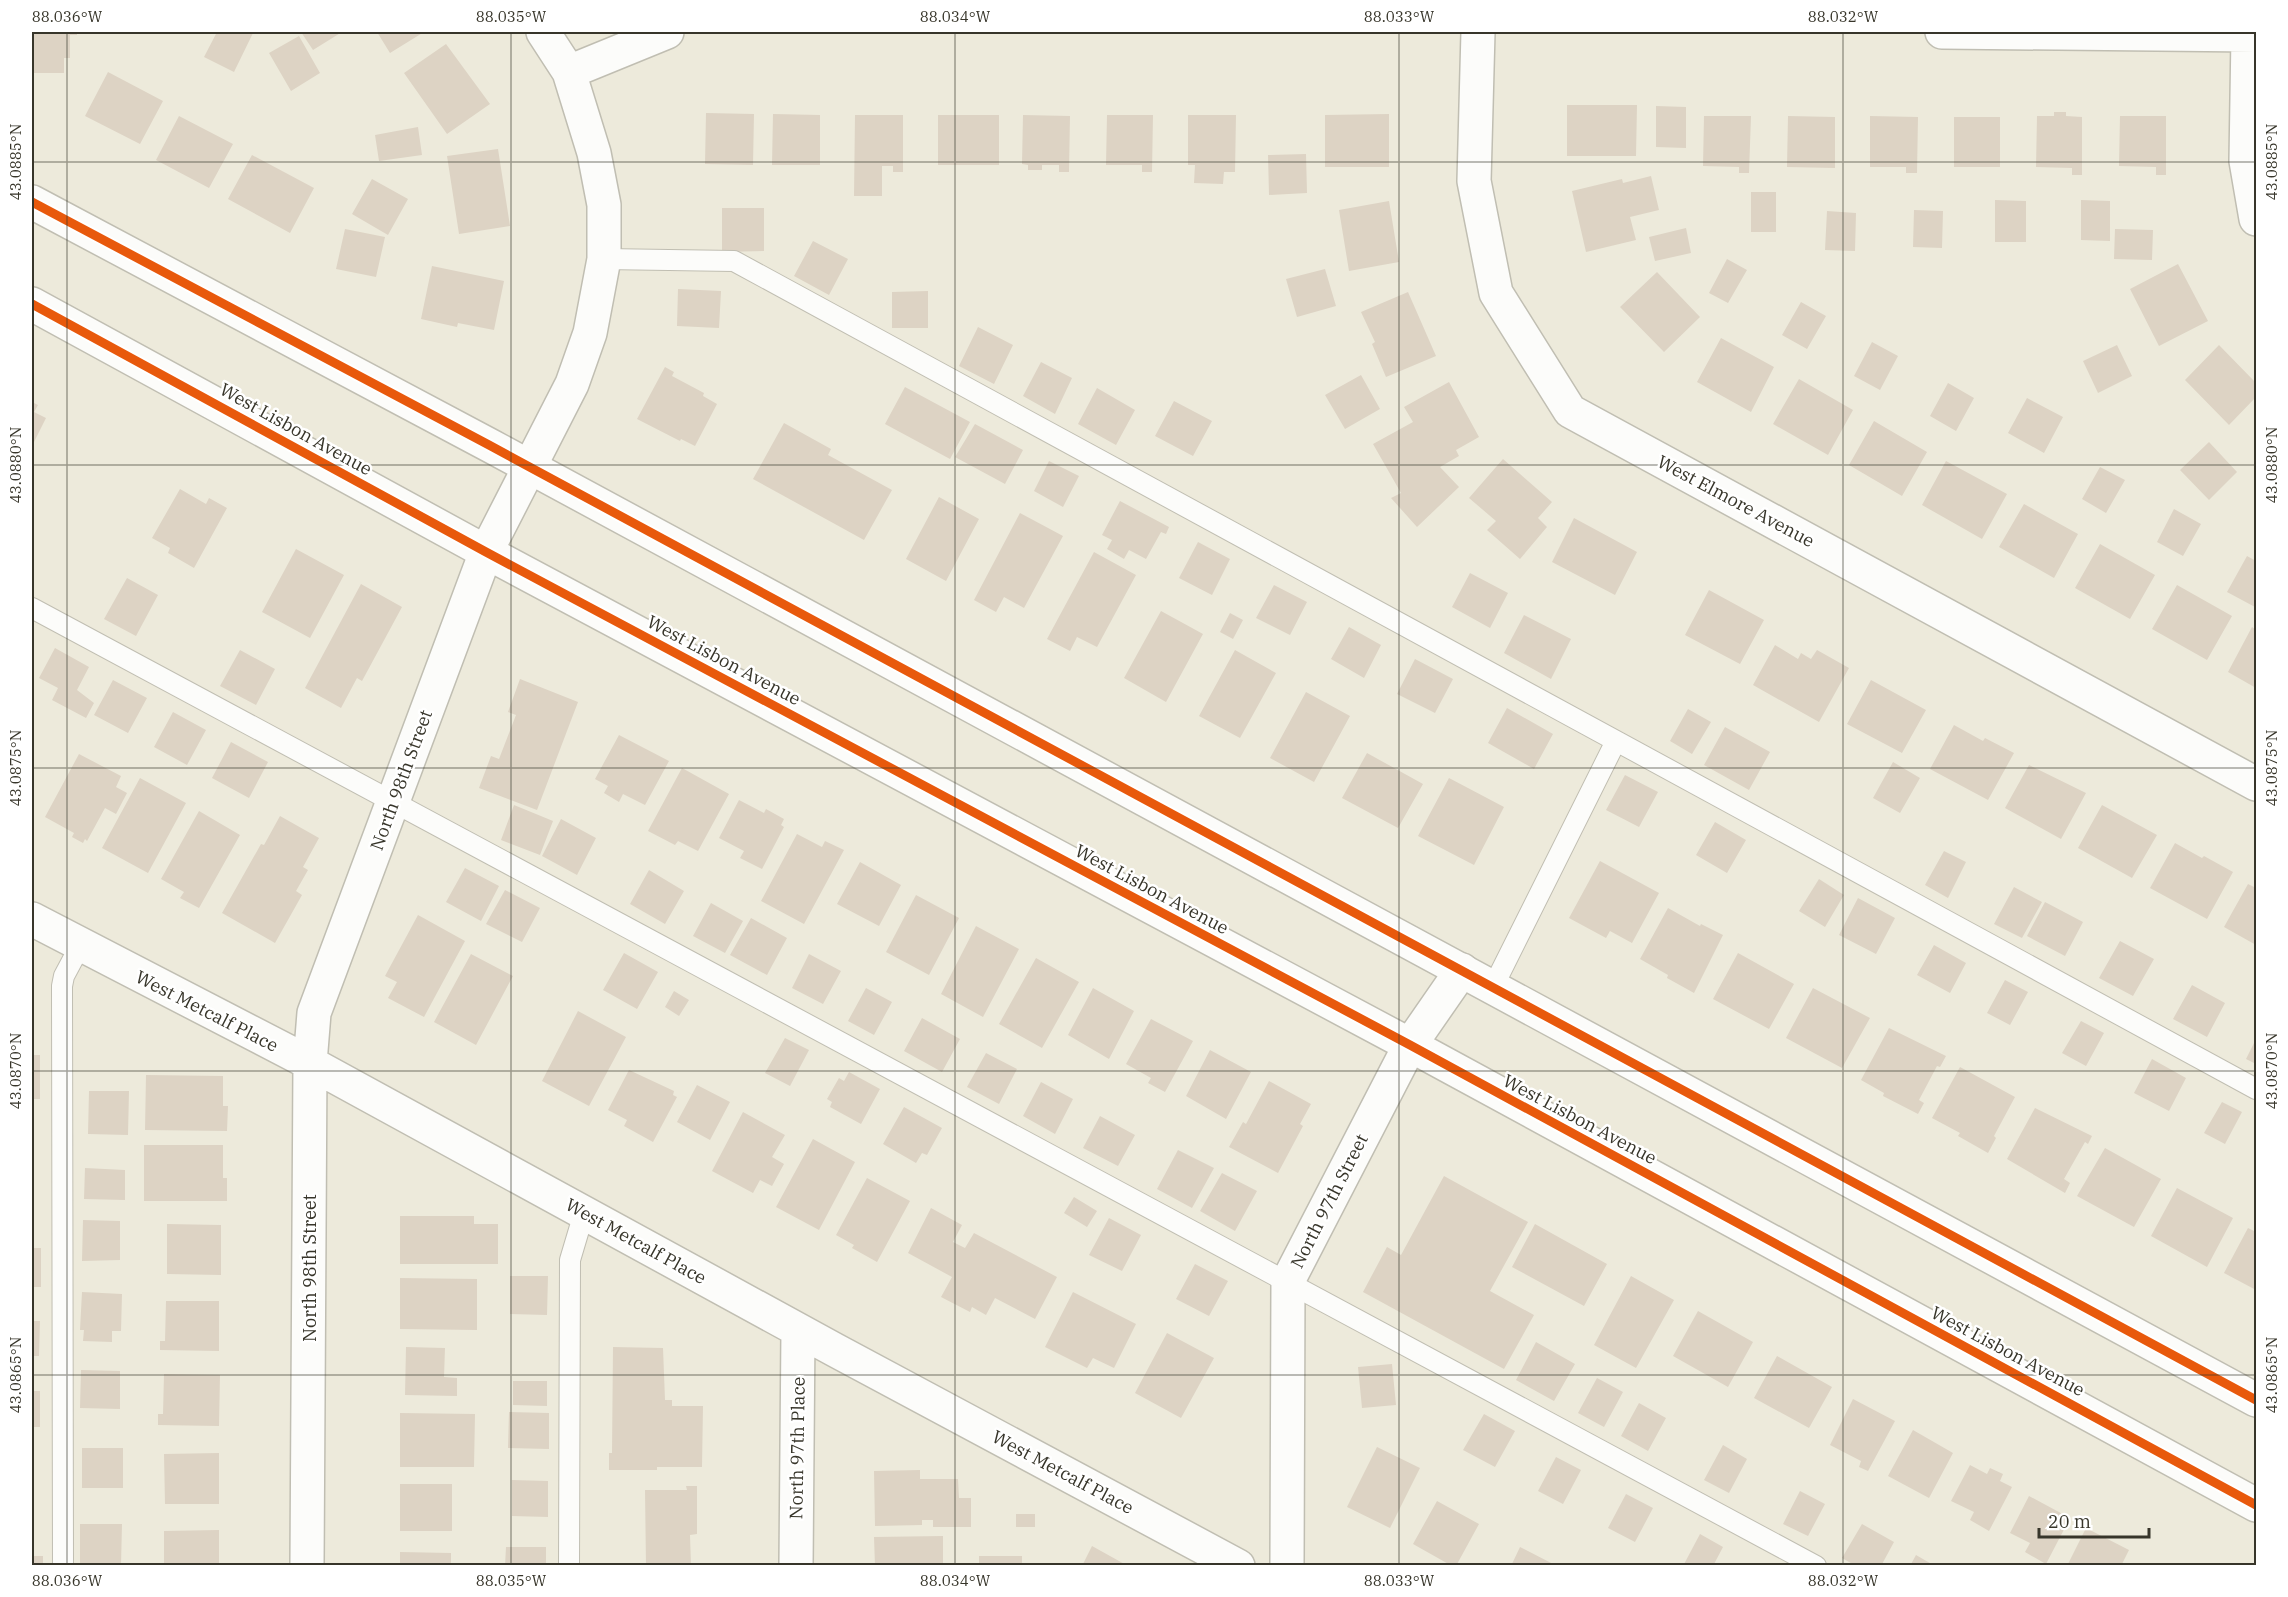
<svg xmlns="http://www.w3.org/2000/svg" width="2288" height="1597" viewBox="0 0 2288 1597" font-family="'IBM Plex Serif',serif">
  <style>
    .building { fill: #ddd3c4 }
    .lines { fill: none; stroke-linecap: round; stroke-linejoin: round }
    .service-casing { stroke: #c0beb2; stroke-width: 22 }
    .minor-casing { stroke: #c0beb2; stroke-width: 36 }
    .secondary-casing { stroke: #c0beb2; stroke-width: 36 }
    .service { stroke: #fcfcfa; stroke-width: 20 }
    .minor { stroke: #fcfcfa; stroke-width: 33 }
    .secondary { stroke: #fcfcfa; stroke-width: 33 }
    .cycleway-casing { stroke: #fff; stroke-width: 13 }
    .cycleway { stroke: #e8590c; stroke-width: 9 }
    .ticks { fill: none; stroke: #37352a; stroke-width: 1.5; stroke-opacity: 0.45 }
    .labels { text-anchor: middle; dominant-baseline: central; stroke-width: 5; stroke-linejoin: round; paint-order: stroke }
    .street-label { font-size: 18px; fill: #37352a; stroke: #fff }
    .neatline { fill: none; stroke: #37352a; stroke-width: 2 }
    .ticks-label { font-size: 15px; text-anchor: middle; fill: #37352a }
  </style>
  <rect width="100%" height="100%" fill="#edeadb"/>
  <!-- building -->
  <path class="building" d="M32,32H77V35H70V58H64V73H32Z
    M217,32L253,33L234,72L204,57Z
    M301,32H342L313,50Z
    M377,32H424L390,53Z
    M299,36L320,73L291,91L269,53Z
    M446,44L490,104L447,134L404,73Z
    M108,72L163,101L140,144L85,116Z
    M1567,105H1637L1636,156H1567Z
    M1656,106L1686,107V148L1656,147Z
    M2054,112H2066V116L2082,117V175H2072V168L2036,167L2037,116H2054Z
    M706,113L754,114L753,165L705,164Z
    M773,114L820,115V165H772Z
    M1389,114V167H1325V115Z
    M855,115H903V172H893V166H882V196H854Z
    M938,115H999V165H938Z
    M1023,115L1070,116L1069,172H1059V165H1042V170H1028V165L1022,164Z
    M1107,115H1153L1152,172H1142V165H1106Z
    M1188,115H1236L1235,172H1224L1223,184L1194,183L1195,165H1188Z
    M179,116L233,144L209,188L156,160Z
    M1704,116H1751L1749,173H1739V167L1703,166Z
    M1788,116L1835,117V168L1787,167Z
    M1870,116L1918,117L1917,173H1906V167H1870Z
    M2120,116H2166V175H2156V167L2119,166Z
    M1954,117H2000V167H1954Z
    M418,127L422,155L379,161L375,135Z
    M498,149L510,226L459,234L447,156Z
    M1306,154L1307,193L1269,195L1268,155Z
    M252,155L314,188L290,233L228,199Z
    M1651,176L1659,210L1630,217L1636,240L1586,252L1572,191L1622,179L1623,183Z
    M372,179L408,199L388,235L352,214Z
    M1751,192H1776V232H1751Z
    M1995,200L2026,201V242H1995Z
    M2081,200L2110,201V241L2081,240Z
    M1389,201L1399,262L1349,271L1339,210Z
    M722,208H764V251L722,252Z
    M1914,210L1943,211L1942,248L1913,247Z
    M1827,211L1856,213L1855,251L1825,250Z
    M1686,228L1691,253L1655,261L1649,237Z
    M345,229L385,237L376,277L336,269Z
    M2115,229L2153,230L2152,260L2114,259Z
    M813,241L848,259L829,295L794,276Z
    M1727,259L1747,270L1728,303L1709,293Z
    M2178,264L2208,321L2159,346L2130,289Z
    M432,266L504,281L494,330L458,323L457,327L421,319Z
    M1325,269L1336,306L1297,317L1286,279Z
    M1657,272L1700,317L1664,352L1620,307Z
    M678,289L721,291L719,328L677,326Z
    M928,291V328H892V292Z
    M1408,292L1436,356L1386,377L1372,344L1375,342L1361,312Z
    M1801,302L1826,316L1807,349L1782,335Z
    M978,327L1013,345L994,384L959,366Z
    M1721,338L1774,367L1751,412L1697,382Z
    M1872,342L1898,356L1880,390L1854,376Z
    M2117,345L2132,376L2098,393L2083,361Z
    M2219,345L2256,383V397L2229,425L2185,380Z
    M1041,362L1072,378L1055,414L1023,396Z
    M665,367L674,372L672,376L704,393L703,396L717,404L695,446L681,439L680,441L637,419Z
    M1361,375L1380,409L1345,429L1325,395Z
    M1799,379L1853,410L1828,455L1773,424Z
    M1449,382L1479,437L1456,450L1459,456L1440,467L1459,487L1417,527L1391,498L1401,493L1373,444L1413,422L1404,407Z
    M1948,383L1974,398L1956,431L1930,416Z
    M905,387L970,422L950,459L885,424Z
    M1097,388L1135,410L1116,445L1078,424Z
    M2027,398L2063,417L2044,453L2008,433Z
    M1174,401L1212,421L1193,456L1155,436Z
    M32,402L38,405L34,412L46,418L32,446Z
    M1874,421L1927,452L1902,496L1849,465Z
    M784,423L831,449L828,455L892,490L864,540L753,479Z
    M975,424L1023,450L1005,484L955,457Z
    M2209,442L2237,472L2209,500L2180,470Z
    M1503,459L1552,502L1538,518L1547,527L1520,559L1487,530L1496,521L1469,498Z
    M1049,461L1079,476L1063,507L1034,491Z
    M1946,461L2007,494L1982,539L1922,505Z
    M2100,467L2125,480L2106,513L2082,499Z
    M180,489L206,504L209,498L227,508L194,568L168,553L170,548L152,538Z
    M939,497L979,519L946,581L906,559Z
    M1120,501L1169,527L1166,534L1161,532L1146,559L1129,550L1124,559L1107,549L1112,540L1102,535Z
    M2024,504L2078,534L2054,578L1999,547Z
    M2174,509L2201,524L2183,556L2157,542Z
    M1020,513L1063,536L1024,608L1004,597L996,612L974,600Z
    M1574,518L1637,552L1615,595L1552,562Z
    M1198,542L1230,559L1212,595L1179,578Z
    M2100,544L2155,575L2130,619L2075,588Z
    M296,549L344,575L310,638L262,612Z
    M1094,552L1136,575L1097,647L1077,637L1070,651L1047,639Z
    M2247,556L2256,561V603L2255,607L2227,592Z
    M1470,573L1508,593L1490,628L1452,607Z
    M127,578L158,595L136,636L104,619Z
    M361,584L402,607L362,681L357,678L341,708L305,688Z
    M1274,585L1307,602L1290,635L1256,618Z
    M2177,585L2232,616L2207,660L2152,629Z
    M1709,590L1764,620L1740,664L1685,635Z
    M1161,611L1203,634L1166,702L1124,678Z
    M1230,613L1243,620L1233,639L1220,632Z
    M1524,615L1571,639L1551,679L1504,653Z
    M1349,627L1381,645L1364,678L1331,659Z
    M2252,627L2256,630V688L2228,672Z
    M1775,645L1798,659L1801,653L1811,659L1817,650L1849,668L1819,722L1753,685Z
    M55,648L89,667L77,690L94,703L86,718L52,700L58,688L39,678Z
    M240,650L275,669L256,705L220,686Z
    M1235,650L1276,673L1240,738L1199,716Z
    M1415,659L1453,679L1435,713L1397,694Z
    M520,679L578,702L537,810L479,788L491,756L499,759L516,715L508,712Z
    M113,680L147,698L128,733L94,715Z
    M1871,680L1926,710L1902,753L1847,724Z
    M1306,692L1350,716L1314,782L1270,758Z
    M1507,708L1553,734L1534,769L1488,743Z
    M1688,709L1711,722L1692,754L1670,741Z
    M173,712L206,730L187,765L154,747Z
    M1954,725L1983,741L1985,738L2014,753L1988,800L1930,769Z
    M1725,727L1770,752L1749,790L1704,765Z
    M619,735L669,761L645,805L623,794L619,802L604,793L608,786L595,779Z
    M231,742L268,762L249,798L212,778Z
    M1367,753L1423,784L1398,828L1342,798Z
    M79,754L121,776L116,787L127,793L116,814L105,808L87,841L85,839L83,843L72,837L74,833L45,817Z
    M1893,762L1920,778L1900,813L1873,798Z
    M2029,765L2086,793L2061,839L2005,808Z
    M682,768L729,794L698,851L678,841L675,845L648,831Z
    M1625,775L1658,792L1639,827L1606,810Z
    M140,778L186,803L148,873L102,848Z
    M1449,778L1504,807L1474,865L1418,836Z
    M739,800L764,813L766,809L784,819L781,825L784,827L762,869L740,858L744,851L719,838Z
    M514,805L553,821L540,855L501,840Z
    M2102,805L2157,835L2132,878L2078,848Z
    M199,811L240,835L199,908L180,898L184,892L161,879Z
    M280,816L319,838L303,867L308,870L296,891L302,895L275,943L222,913L261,844L264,845Z
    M561,819L596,838L577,875L542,856Z
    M1715,822L1746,840L1727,873L1696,855Z
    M797,834L822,847L825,841L844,850L804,924L761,901Z
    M2175,843L2202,858L2204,856L2233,872L2207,919L2150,888Z
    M1944,851L1966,862L1948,898L1925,885Z
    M1600,861L1659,893L1632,943L1610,931L1606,938L1569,918Z
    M860,862L901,885L879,926L837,904Z
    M465,868L499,886L481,921L446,902Z
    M649,870L684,891L665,924L630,904Z
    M1819,879L1844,895L1825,927L1799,911Z
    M2248,884L2256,888V945L2224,927Z
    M2014,887L2042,902L2022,938L1994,924Z
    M505,890L540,908L522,942L486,924Z
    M916,895L959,918L929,975L886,952Z
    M1858,898L1895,918L1876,954L1839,935Z
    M2045,902L2083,922L2065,956L2027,936Z
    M711,903L743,921L725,953L693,936Z
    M1668,908L1700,926L1701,924L1723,935L1694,993L1667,978L1668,975L1640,959Z
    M418,915L465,941L424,1017L388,998L397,982L385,976Z
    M751,918L787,938L767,975L730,955Z
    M976,926L1019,949L983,1017L941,994Z
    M2120,941L2154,959L2133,996L2099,978Z
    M1934,945L1966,963L1950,993L1917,975Z
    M624,953L658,972L637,1009L603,990Z
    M1738,953L1794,984L1769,1029L1713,999Z
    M471,954L513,976L476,1045L434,1022Z
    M809,954L841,971L823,1004L792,988Z
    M1036,958L1079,982L1042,1048L999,1024Z
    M2005,980L2028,992L2010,1025L1987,1013Z
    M2192,985L2225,1003L2207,1037L2173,1019Z
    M866,988L892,1002L874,1035L848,1021Z
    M1093,988L1134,1011L1109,1059L1068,1035Z
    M1813,988L1870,1018L1842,1068L1786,1038Z
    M674,991L689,1000L679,1016L665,1007Z
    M578,1011L626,1037L589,1106L542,1081Z
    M922,1018L960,1039L942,1072L904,1051Z
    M1151,1019L1193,1041L1165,1092L1148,1083L1151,1078L1126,1064Z
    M2081,1021L2104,1033L2086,1066L2062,1053Z
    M1889,1028L1946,1056L1940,1067L1937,1066L1919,1100L1924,1103L1918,1114L1883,1096L1884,1093L1861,1080Z
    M785,1038L809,1050L790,1086L765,1073Z
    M2256,1039V1064L2246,1059Z
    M1210,1050L1251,1072L1226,1119L1186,1096Z
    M986,1053L1017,1069L999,1104L967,1087Z
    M32,1055H40V1099H32Z
    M2152,1059L2186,1078L2169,1111L2134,1093Z
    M1960,1067L2015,1097L1994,1136L1996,1138L1988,1153L1958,1136L1960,1133L1932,1118Z
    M629,1070L674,1091L673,1095L677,1097L653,1142L624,1126L627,1120L608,1110Z
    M849,1072L880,1089L861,1124L830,1107L832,1102L827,1099L839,1078L844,1081Z
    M146,1075L223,1076V1106H228L227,1131L145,1130Z
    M1269,1081L1311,1104L1300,1124L1303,1126L1278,1173L1229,1147L1243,1122L1246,1124Z
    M1041,1082L1073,1099L1055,1134L1023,1116Z
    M697,1085L730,1102L710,1140L677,1122Z
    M89,1091H129L128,1135L88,1134Z
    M2222,1102L2242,1112L2225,1144L2204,1133Z
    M904,1107L942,1128L927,1155L922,1153L916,1163L883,1144Z
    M2035,1108L2092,1136L2088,1144L2085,1142L2064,1179L2070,1183L2065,1193L2007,1159Z
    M743,1112L785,1135L772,1157L784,1164L772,1186L760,1180L753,1193L712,1171Z
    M1100,1116L1135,1135L1118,1166L1083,1148Z
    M813,1139L855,1162L819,1230L776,1207Z
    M144,1145H223V1178H227V1201H144Z
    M2105,1148L2161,1179L2134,1227L2077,1196Z
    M1178,1150L1214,1168L1192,1208L1157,1189Z
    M85,1168L125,1170V1200L84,1199Z
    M1222,1173L1257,1191L1235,1231L1200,1211Z
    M1444,1176L1528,1222L1490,1291L1534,1315L1504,1369L1363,1292L1387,1247L1401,1255Z
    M867,1178L910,1201L877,1262L852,1248L854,1245L836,1235Z
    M2177,1188L2233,1218L2207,1267L2151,1236Z
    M1074,1197L1097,1211L1087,1227L1064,1213Z
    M931,1208L962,1225L953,1242L965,1248L974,1233L1057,1277L1035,1319L995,1298L986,1315L972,1307L970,1312L941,1297L952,1277L908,1253Z
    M400,1216H474V1224H498V1264H400Z
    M1109,1218L1141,1235L1122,1271L1089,1255Z
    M83,1220L120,1221V1260L82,1261Z
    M167,1224L221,1225V1275L167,1274Z
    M1535,1224L1607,1264L1584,1306L1512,1267Z
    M2248,1228L2256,1232V1290L2224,1273Z
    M32,1248H41V1287H32Z
    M1195,1264L1228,1281L1209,1316L1176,1299Z
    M510,1276H548L547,1315L510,1314Z
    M1631,1276L1674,1300L1636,1368L1594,1345Z
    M400,1278L477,1279V1330L400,1329Z
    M82,1292L122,1294L121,1331H112V1342L83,1341L84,1330H80Z
    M1073,1292L1136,1324L1114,1368L1093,1358L1087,1368L1045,1347Z
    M166,1301H219V1351L160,1350V1341H165Z
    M1698,1311L1753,1342L1728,1387L1673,1356Z
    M32,1321H40L39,1356H32Z
    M1167,1333L1214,1358L1181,1418L1135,1393Z
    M1536,1342L1575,1364L1554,1401L1516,1380Z
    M406,1347L445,1348L444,1377L457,1378V1396L405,1395Z
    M613,1347L663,1348L665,1400H672V1406H703L702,1467H657V1470H609V1453H612Z
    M1777,1356L1832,1387L1809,1428L1754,1398Z
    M1392,1364L1396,1405L1362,1408L1358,1367Z
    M81,1370L120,1371V1409L80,1408Z
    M164,1374L220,1375L219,1426L158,1425V1414H163Z
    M1597,1378L1623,1392L1604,1427L1578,1413Z
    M513,1381H547V1406L513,1405Z
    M32,1391H40V1427H32Z
    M1853,1399L1895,1421L1868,1471L1859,1467L1861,1461L1830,1445Z
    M1639,1403L1666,1418L1648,1451L1621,1436Z
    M509,1412L549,1413V1449L508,1448Z
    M400,1413L475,1414L474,1467H400Z
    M1484,1414L1515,1431L1495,1467L1463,1450Z
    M1913,1430L1953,1453L1929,1498L1888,1476Z
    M1723,1445L1747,1459L1729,1493L1704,1480Z
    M1377,1447L1420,1468L1390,1528L1347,1507Z
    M82,1448H123V1488H82Z
    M219,1453V1504H165L164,1454Z
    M1556,1457L1581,1470L1563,1504L1538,1491Z
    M1970,1465L1987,1474L1990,1468L2003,1474L2000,1481L2012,1487L1989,1531L1970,1520L1974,1512L1951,1501Z
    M920,1470V1479H958L959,1498H971V1527H933V1520H922V1525L875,1526L874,1471Z
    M512,1480L548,1481V1517L512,1516Z
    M400,1484H452V1531H400Z
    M686,1486H697V1534L690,1535L691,1566H646L645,1490H687Z
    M1800,1491L1825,1504L1808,1536L1783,1524Z
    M1626,1494L1653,1508L1635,1542L1608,1528Z
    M2029,1496L2070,1518L2046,1564L2025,1552L2030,1543L2010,1533Z
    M1437,1501L1479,1524L1456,1566H1452L1413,1544Z
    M1016,1514H1035V1527H1016Z
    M80,1524H122L121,1565L80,1564Z
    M1862,1524L1894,1542L1881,1566H1856L1842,1558Z
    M2086,1528L2129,1550L2121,1566L2068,1564Z
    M219,1530V1566H164V1531Z
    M1700,1534L1723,1547L1713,1566H1683Z
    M943,1536V1566H875L874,1537Z
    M1092,1546L1128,1566H1082Z
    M506,1547H546V1566H505Z
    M1520,1547L1557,1566H1511Z
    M400,1552L451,1553V1566H400Z
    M1916,1555L1935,1566H1910Z
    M32,1556H43V1566H32Z
    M979,1556H1022V1566H979Z"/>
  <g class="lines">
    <!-- service casing -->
    <g class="service-casing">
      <path id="service" d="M604,259L734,261L2256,1089
        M32,608L1816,1566
        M1493,987L1616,741
        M63,1566L62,986L64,976L80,946
        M569,1566L570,1260L584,1213"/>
    </g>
    <!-- minor casing -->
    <g class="minor-casing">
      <path id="minor" d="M1478,32L1474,181L1496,293L1570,411L2256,784
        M1942,32L2256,35
        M2248,35L2246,161L2256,219
        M569,72L667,32
        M32,919L310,1063L835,1350L1238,1566
        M307,1566L310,1063L314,1013L486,552L572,384L590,333L604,259V205L594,153L569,72L543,32
        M796,1566L798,1330
        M1287,1566L1288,1281L1410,1045L1462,970"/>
    </g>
    <!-- secondary casing -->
    <g class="secondary-casing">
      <path id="secondary" d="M32,202L489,445L2256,1400
        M32,304L486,552L1410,1045L2256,1505"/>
    </g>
    <!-- service -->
    <use href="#service" class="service"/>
    <!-- minor -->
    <use href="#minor" class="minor"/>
    <!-- secondary -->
    <use href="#secondary" class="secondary"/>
    <!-- cycleway casing -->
    <g class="cycleway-casing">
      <path id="cycleway" d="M32,202L489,445L2256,1400
        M32,304L486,552L1410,1045L2256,1505"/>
    </g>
    <!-- cycleway -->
    <use href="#cycleway" class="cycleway"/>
  </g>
  <!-- ticks -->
  <path class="ticks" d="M67,32V1566M511,32V1566M955,32V1566M1399,32V1566M1843,32V1566M32,162H2256M32,465H2256M32,768H2256M32,1071H2256M32,1375H2256"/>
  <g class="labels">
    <!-- street labels -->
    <g class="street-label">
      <text transform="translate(296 429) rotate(29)">West Lisbon Avenue</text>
      <text transform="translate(1736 501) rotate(28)">West Elmore Avenue</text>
      <text transform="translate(724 660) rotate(28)">West Lisbon Avenue</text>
      <text transform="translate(401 780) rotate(-70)">North 98th Street</text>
      <text transform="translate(1152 889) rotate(28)">West Lisbon Avenue</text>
      <text transform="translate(207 1011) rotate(27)">West Metcalf Place</text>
      <text transform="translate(1580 1119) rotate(28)">West Lisbon Avenue</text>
      <text transform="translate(1329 1201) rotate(-63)">North 97th Street</text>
      <text transform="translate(636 1241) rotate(29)">West Metcalf Place</text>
      <text transform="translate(309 1268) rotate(-90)">North 98th Street</text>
      <text transform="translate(2008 1351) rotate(28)">West Lisbon Avenue</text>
      <text transform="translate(797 1448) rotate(-89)">North 97th Place</text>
      <text transform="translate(1063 1472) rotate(28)">West Metcalf Place</text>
    </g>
  </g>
  <!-- border -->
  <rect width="2288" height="1597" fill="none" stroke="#ffffff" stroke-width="66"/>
  <!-- scale -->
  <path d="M2039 1528v9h110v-9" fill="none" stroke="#37352a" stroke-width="3"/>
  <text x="2048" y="1528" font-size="18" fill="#37352a" stroke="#ffffff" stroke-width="4.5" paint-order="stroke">20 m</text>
  <rect x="33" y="33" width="2222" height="1531" class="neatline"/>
  <g class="ticks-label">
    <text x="67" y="22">88.036°W</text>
    <text x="511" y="22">88.035°W</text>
    <text x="955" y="22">88.034°W</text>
    <text x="1399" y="22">88.033°W</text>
    <text x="1843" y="22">88.032°W</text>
    <text transform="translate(16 162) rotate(-90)" y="5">43.0885°N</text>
    <text transform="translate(2272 162) rotate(-90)" y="5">43.0885°N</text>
    <text transform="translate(16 465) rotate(-90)" y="5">43.0880°N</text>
    <text transform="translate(2272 465) rotate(-90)" y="5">43.0880°N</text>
    <text transform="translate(16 768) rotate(-90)" y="5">43.0875°N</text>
    <text transform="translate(2272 768) rotate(-90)" y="5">43.0875°N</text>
    <text transform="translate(16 1071) rotate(-90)" y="5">43.0870°N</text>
    <text transform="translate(2272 1071) rotate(-90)" y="5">43.0870°N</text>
    <text transform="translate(16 1375) rotate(-90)" y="5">43.0865°N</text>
    <text transform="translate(2272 1375) rotate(-90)" y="5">43.0865°N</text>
    <text x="67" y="1586">88.036°W</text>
    <text x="511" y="1586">88.035°W</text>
    <text x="955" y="1586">88.034°W</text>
    <text x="1399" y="1586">88.033°W</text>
    <text x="1843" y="1586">88.032°W</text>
  </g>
</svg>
